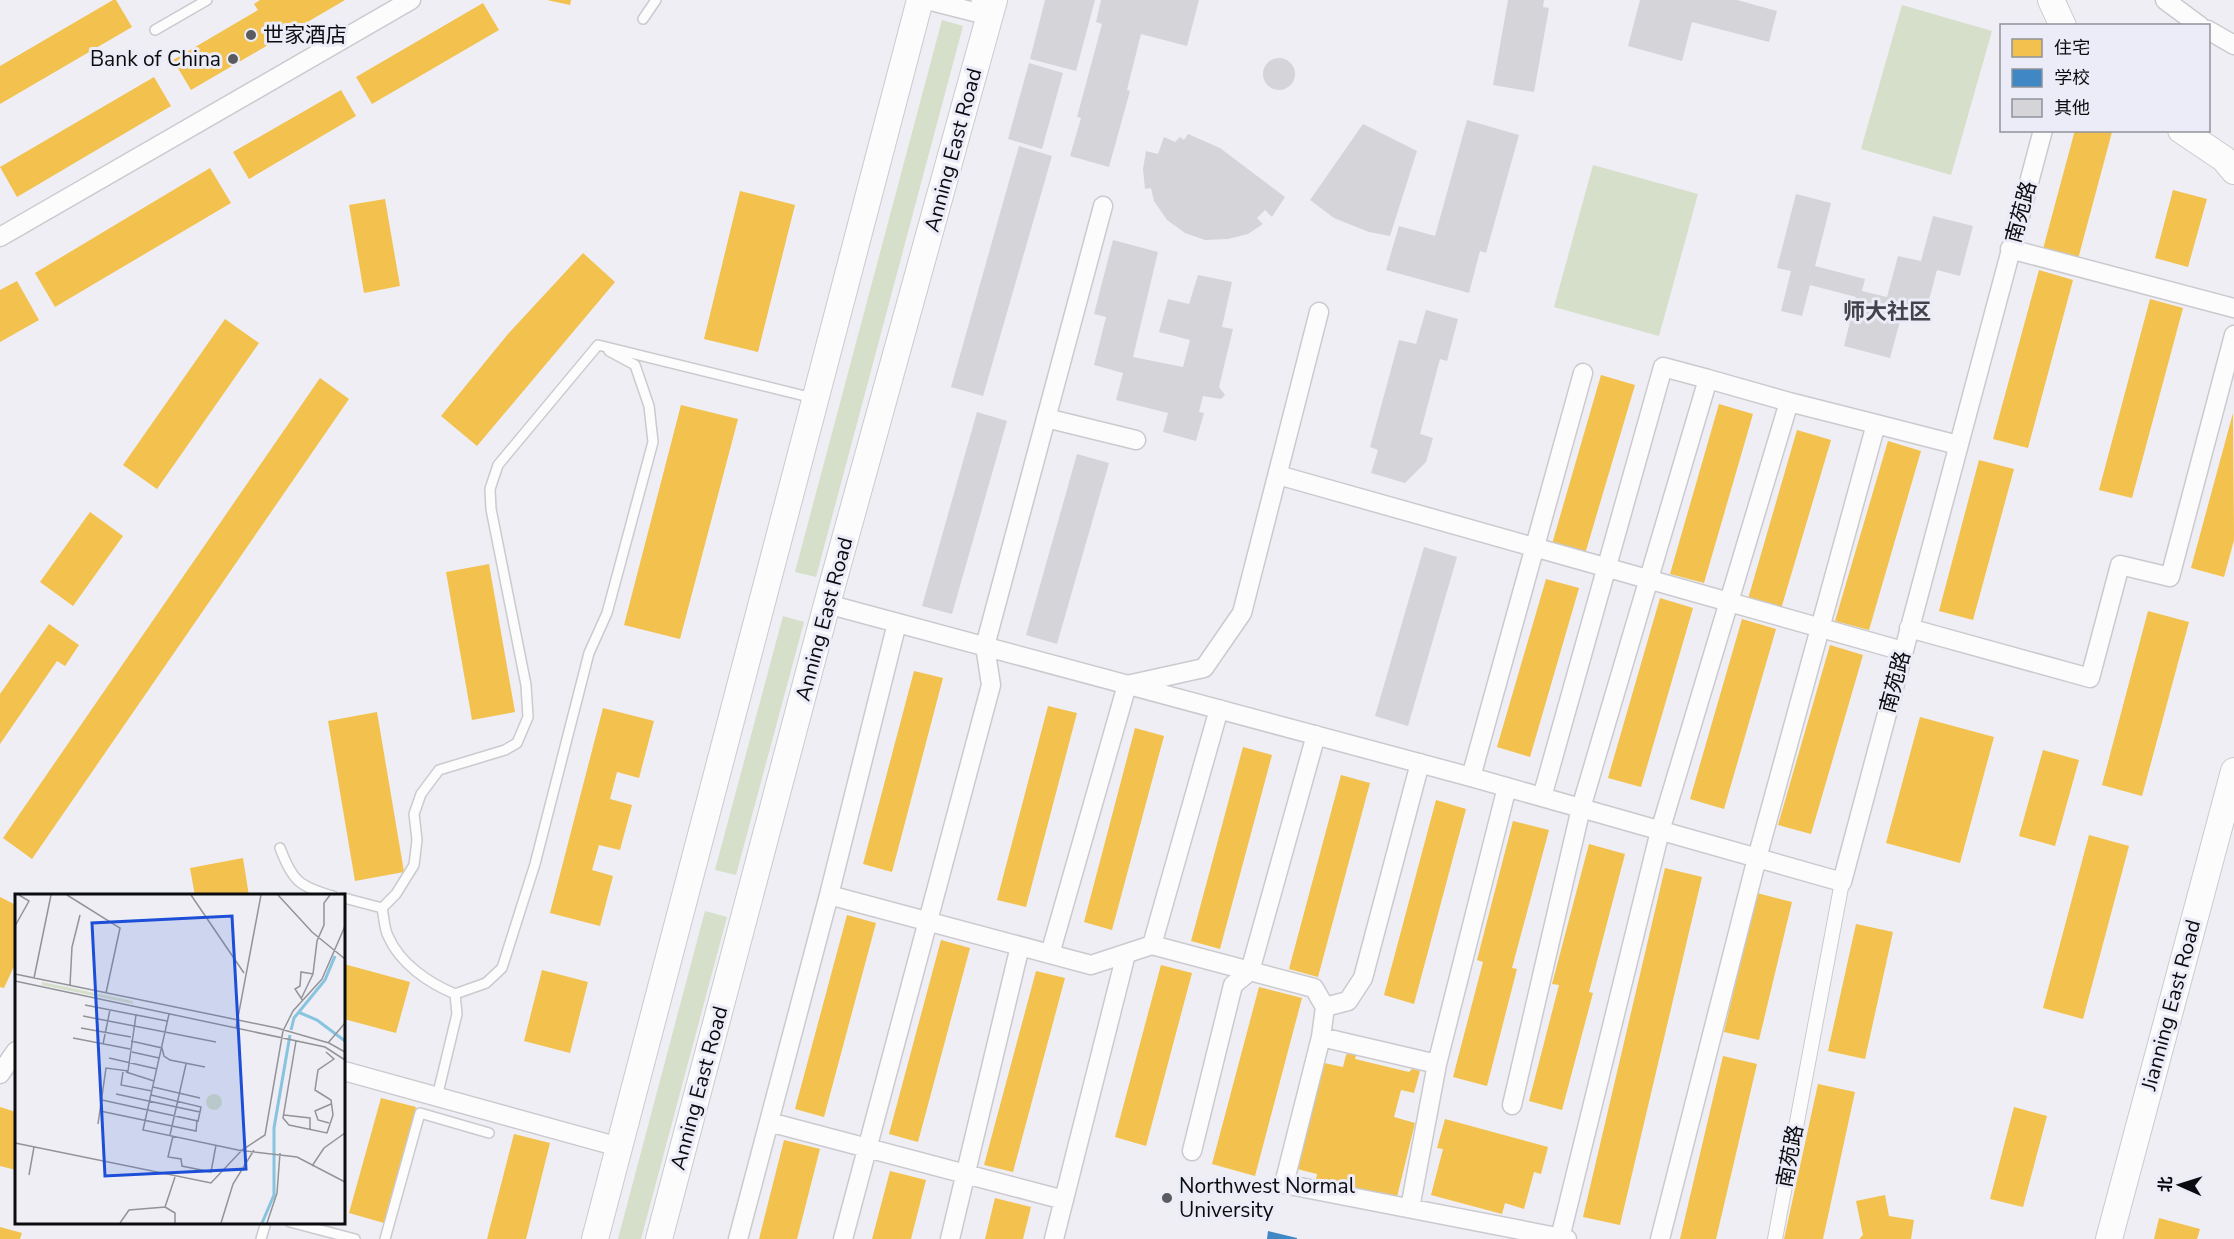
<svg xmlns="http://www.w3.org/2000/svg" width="2234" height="1239" viewBox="0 0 2234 1239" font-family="'Nunito Sans','Noto Sans SC',sans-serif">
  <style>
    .green { fill: #d5dfc9 }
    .homes { fill: #f2c14e }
    .schools { fill: #3f88c5 }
    .building { fill: #d4d4d9 }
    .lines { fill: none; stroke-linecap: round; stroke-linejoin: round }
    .service-casing { stroke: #cacacf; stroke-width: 12 }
    .pedestrian-casing { stroke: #cacacf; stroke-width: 16 }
    .minor-casing { stroke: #cacacf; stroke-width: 21 }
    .secondary-casing { stroke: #cacacf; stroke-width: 28 }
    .service { stroke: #fcfcfd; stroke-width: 9 }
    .pedestrian { stroke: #fcfcfd; stroke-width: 14 }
    .minor { stroke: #fcfcfd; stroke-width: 18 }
    .secondary { stroke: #fcfcfd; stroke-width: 26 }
    .poi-dot { fill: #5a5b5f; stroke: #ebecf7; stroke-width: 2 }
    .labels { text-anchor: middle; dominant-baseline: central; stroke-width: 6; stroke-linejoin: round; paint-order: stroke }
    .poi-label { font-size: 21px; fill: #0b0c0f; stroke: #ebecf7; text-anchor: start }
    .street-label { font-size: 21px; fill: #0b0c0f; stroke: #ebecf7 }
    .neighbourhood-label { font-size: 22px; font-weight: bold; fill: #43434c; stroke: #ebecf7 }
    .inset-river { fill: none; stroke: #88c4e0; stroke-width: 3 }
    .inset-road { fill: none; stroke: #939498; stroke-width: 1.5 }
    .view { fill: #1d4ed8; fill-opacity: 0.15; stroke: #1d4ed8; stroke-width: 3 }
    .inset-edge { fill: none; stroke: #0b0c0f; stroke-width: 3 }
  </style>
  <rect width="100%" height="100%" fill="#eeeef4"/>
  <!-- green -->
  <path class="green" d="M1902,5L1992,31L1951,175L1861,149Z
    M942,20L963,26L816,577L795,572Z
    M1593,165L1698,194L1659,336L1554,307Z
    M783,616L804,622L736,875L715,870Z
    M705,911L727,917L641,1239H618Z"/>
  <!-- homes -->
  <path class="homes" d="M113,0H116L132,27L0,104V66Z
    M260,0H345L191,90L173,60L258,10L254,4Z
    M547,0H571L570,5Z
    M483,3L499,30L372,104L356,77Z
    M154,77L171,106L17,197L0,167Z
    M341,90L356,116L249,179L233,152Z
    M2075,130L2112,132L2078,259L2043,249Z
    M210,168L231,203L55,307L35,273Z
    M2173,190L2207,199L2188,267L2155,258Z
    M740,191L795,205L758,352L704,339Z
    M385,199L400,286L364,293L349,205Z
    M583,253L615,282L477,446L441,416L508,334Z
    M2039,270L2073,280L2028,448L1993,439Z
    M17,281L39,320L0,342V290Z
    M2150,299L2183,308L2132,498L2099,490Z
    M225,319L259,343L157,489L123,465Z
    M1601,375L1635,385L1585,554L1552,544Z
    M320,378L349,399L32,859L3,838Z
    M1719,404L1753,414L1704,583L1670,574Z
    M681,405L738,419L680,639L624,625Z
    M2233,413L2234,540L2224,577L2191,568Z
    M1797,430L1831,440L1781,609L1748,599Z
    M1888,441L1921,451L1869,630L1835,621Z
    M1979,460L2014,469L1973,620L1939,611Z
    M90,512L123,536L73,606L40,582Z
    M489,564L515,712L472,720L446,572Z
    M1546,579L1579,588L1530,757L1497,747Z
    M1660,598L1693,608L1641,787L1608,778Z
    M2148,611L2189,622L2142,796L2102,785Z
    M1742,619L1776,629L1724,809L1690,799Z
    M49,624L79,645L65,666L57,661L0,744V694Z
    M1830,645L1863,655L1811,834L1778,825Z
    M914,671L943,678L892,872L863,864Z
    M1048,706L1077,713L1026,907L997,900Z
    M603,708L654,721L639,778L617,772L610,799L632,805L620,850L599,845L592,870L613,876L600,926L550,913Z
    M377,712L404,872L355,881L328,721Z
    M1920,717L1994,737L1960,863L1886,843Z
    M1135,728L1164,736L1112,930L1084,922Z
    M1243,747L1272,755L1220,949L1191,941Z
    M2043,750L2079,760L2055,846L2019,836Z
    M1341,775L1370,783L1318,977L1289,969Z
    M1436,800L1466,809L1414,1004L1384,995Z
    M1513,821L1549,830L1512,968L1517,969L1487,1086L1453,1077L1483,962L1477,960Z
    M2089,835L2129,846L2083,1019L2043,1008Z
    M1589,844L1625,854L1589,992L1593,993L1562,1110L1529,1101L1559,985L1552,984Z
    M243,858L249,896H195L190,868Z
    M1665,868L1702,877L1620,1225L1583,1217Z
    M1757,893L1792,902L1759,1040L1724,1032Z
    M0,897L16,905V962L4,988L0,987Z
    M847,915L876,923L824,1117L795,1109Z
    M1856,924L1893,932L1865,1059L1828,1051Z
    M941,940L970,948L918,1142L889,1134Z
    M344,964L410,982L396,1033L344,1019Z
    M1161,965L1192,973L1146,1146L1115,1137Z
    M542,970L588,982L570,1053L524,1041Z
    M1036,971L1065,978L1013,1172L984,1165Z
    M1259,987L1302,998L1255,1176L1212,1164Z
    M1351,1051L1357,1053L1355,1059L1409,1072L1412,1069L1420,1071L1414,1093L1401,1090L1394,1117L1415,1123L1396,1201L1316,1180L1317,1174L1297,1169L1324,1063L1343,1067L1346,1055Z
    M1723,1056L1757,1064L1716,1239H1680Z
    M1818,1084L1855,1092L1823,1239H1784Z
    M381,1098L416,1107L384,1223L349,1213Z
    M0,1107L16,1112V1170L0,1166Z
    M2014,1107L2047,1116L2023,1207L1990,1199Z
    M1445,1119L1548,1147L1541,1174L1534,1172L1524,1209L1505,1203L1502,1214L1431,1195L1443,1149L1437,1148Z
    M514,1134L550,1143L526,1239H487Z
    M784,1140L820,1149L797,1239H759Z
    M890,1171L926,1180L911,1239H872Z
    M1885,1195L1889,1216L1914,1220L1911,1239H1859L1863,1235L1856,1201Z
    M995,1198L1031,1207L1023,1239H985Z
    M2159,1218L2200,1229L2197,1239H2154Z
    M0,1227L22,1233L20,1239H0Z"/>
  <!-- schools -->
  <path class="schools" d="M1268,1231L1297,1238V1239H1267Z"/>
  <!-- building -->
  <path class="building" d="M1045,0H1095L1076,71L1030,59Z
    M1101,0H1199L1187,46L1141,34L1127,90L1130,91L1109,167L1070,156L1081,118L1077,117L1102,24L1096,22Z
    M1508,0H1544L1543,7L1549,8L1534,92L1493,85Z
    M1640,0H1737L1777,11L1769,42L1692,22L1682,61L1628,46Z
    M1263 74a16 16 0 1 1 32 0a16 16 0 1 1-32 0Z
    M1029,63L1063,73L1042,149L1008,139Z
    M1467,120L1519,135L1486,253L1480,251L1469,293L1386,270L1399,226L1435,236Z
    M1363,124L1417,151L1390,236L1369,232L1334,218L1310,200Z
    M1188,134L1220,148L1285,197L1272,217L1265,210L1257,218L1263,224L1248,234L1228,239L1205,240L1185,233L1167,220L1154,201L1151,188L1145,189L1143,169L1146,151L1158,154L1164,137L1175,142L1180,137L1184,140Z
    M1019,146L1052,156L983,396L951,387Z
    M1796,194L1831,203L1815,266L1865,279L1862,291L1887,297L1898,256L1921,261L1933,216L1973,226L1960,276L1937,270L1925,315L1903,310L1890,358L1844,346L1856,297L1810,285L1802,316L1781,311L1791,271L1777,268Z
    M1113,240L1158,252L1133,357L1183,367L1190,340L1159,332L1168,299L1189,304L1198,275L1232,282L1222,327L1233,329L1219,387L1225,395L1221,399L1203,396L1199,412L1204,413L1196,441L1163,432L1168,413L1116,400L1123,373L1094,365L1106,317L1094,314Z
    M1426,310L1458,319L1447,361L1440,359L1420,434L1433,438L1426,462L1405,483L1371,473L1378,450L1370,447L1399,340L1416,344Z
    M977,412L1007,421L952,614L922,606Z
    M1077,454L1109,463L1057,644L1026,635Z
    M1424,547L1457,557L1408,726L1375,716Z"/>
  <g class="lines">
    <!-- service casing -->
    <g class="service-casing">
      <path id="service" d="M976,0L986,12
        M643,19L656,0
        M155,30L207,0
        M280,848C292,880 299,887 333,896
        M344,898L382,908
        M382,908L396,894L414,865L417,840L414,814L421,794L439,770L505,750L517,743L528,717L526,685L491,509L490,489L498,465L598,345L813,398
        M382,908C384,917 384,928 388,936C400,964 429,983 455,994L486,983L502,968L535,864L589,653L607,613L653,442L649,406L635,365L609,351
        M437,1097L457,1014L455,994
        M290,1222L355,1239
        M261,1239L266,1222
        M385,1239L420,1113L489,1133"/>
    </g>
    <!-- pedestrian casing -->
    <g class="pedestrian-casing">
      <path id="pedestrian" d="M1775,1239L1842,882"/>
    </g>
    <!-- minor casing -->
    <g class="minor-casing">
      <path id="minor" d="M927,0L990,16
        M2165,0L2200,26
        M2208,30L2234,45
        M0,237L411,0
        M2010,249L2234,308
        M1046,418L1136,440
        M1876,424L1958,445
        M1278,475L1903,651
        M827,604L1471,777L1842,882L2043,130
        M897,623L829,895L1091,965L1152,945L1314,988L1325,1007L1321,1037L1284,1184L1567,1239
        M1909,628L2090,678L2120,565L2170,577L2234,335
        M1471,777L1583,373
        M1152,945L1219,709
        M1050,954L1127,685L1204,668L1242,613L1319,312
        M1325,1007L1348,1001L1363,978L1420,763
        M1321,1037L1437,1064L1507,787
        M344,1071L619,1147
        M0,1074L16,1051
        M1512,1105L1581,808L1708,379L1663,367L1542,797
        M769,1122L1064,1200
        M1192,1151L1233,985L1250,971L1316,735
        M1410,1208L1437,1064
        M1560,1238L1660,831L1789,402L1708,379
        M738,1239L829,895
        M843,1239L991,685L985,646L1103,206
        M950,1239L1020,946
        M1054,1239L1126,954
        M1660,1239L1757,858L1876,424L1789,402"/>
    </g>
    <!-- secondary casing -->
    <g class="secondary-casing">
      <path id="secondary" d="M2051,0L2063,26
        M2181,130L2224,159L2234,171
        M595,1239L920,0
        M659,1239L827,604L994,0
        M2109,1239L2234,771"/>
    </g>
    <!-- service -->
    <use href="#service" class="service"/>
    <!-- pedestrian -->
    <use href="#pedestrian" class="pedestrian"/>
    <!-- minor -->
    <use href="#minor" class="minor"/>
    <!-- secondary -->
    <use href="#secondary" class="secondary"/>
  </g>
  <!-- markers -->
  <g class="poi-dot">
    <circle cx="251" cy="35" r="6"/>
    <circle cx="233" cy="59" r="6"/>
    <circle cx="1167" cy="1198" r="6"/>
  </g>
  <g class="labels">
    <!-- poi labels -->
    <g class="poi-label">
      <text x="263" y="35">世家酒店</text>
      <text x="221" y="59" text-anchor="end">Bank of China</text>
      <text x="1179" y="1186">Northwest Normal<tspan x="1179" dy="24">University</tspan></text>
    </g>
    <!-- street labels -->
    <g class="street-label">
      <text transform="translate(953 150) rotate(-75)">Anning East Road</text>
      <text transform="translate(2021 212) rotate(-75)">南苑路</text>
      <text transform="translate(824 619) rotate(-75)">Anning East Road</text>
      <text transform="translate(1895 682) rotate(-75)">南苑路</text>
      <text transform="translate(2171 1005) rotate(-75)">Jianning East Road</text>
      <text transform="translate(699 1088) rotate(-75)">Anning East Road</text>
      <text transform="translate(1790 1156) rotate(-79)">南苑路</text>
    </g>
    <!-- neighbourhood labels -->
    <g class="neighbourhood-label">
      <text x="1887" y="312">师大社区</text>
    </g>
  </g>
  <!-- overview -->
  <g transform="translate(15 894)">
    <rect width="330" height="330" fill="#eeeef4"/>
    <path d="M27,88L118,107V110L27,91ZM191 208a8 8 0 1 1 16 0a8 8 0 1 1-16 0Z" fill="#d5dfc9"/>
    <path class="inset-river" d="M283,118L302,126L330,147M276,136L279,124L310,86L320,62M247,329L259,301V234L275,141"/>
    <path class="inset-road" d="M52,1L105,34L91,99M176,1L229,79M263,1L297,38L330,65M0,32L14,7L4,1M0,80L262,134L314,149L330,158M19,84L36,1M0,87L310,153L330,166M55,91L57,53L65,21M286,105L298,80M288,107L280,95L285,92L286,78L298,80L302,47L309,31V9L315,1M70,111L121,121M154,120L128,236L223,256L282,263L330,288M68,122L201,148M66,134L116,143M221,134L246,1M268,137L278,117L307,85L330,32M58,144L115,155M116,147L147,154L149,162L155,166L190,173M281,147L268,224L274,231L312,239L318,221L316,206L300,196L303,176L319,165L311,158M313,149L330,129M88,150L95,116M117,158L144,164M94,164L142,175M108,178L106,191L137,197M111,178L139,187M138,193L185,204M101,200L185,218L186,213L136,201M87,206L183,227L185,218M85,217L181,237L182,227M269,221L295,224V235M314,229L303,226L300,217L316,210M83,230L91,174L113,177L121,121L152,127M155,241L171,170M158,242L153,263L166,265L167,272L196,278L201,251M0,249L196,289L227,256L250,241L268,137M297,272L309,254L330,239M14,281L19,253M150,313L160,319V329M105,329L114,316L150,313L160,283M206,329L218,290L239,256M252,329L262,299L265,259"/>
    <path class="view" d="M217,22L231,275L90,282L77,29Z"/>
    <rect width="330" height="330" class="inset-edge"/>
  </g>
  <!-- legend -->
  <rect x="2000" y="24" width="210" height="108" fill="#ebecf7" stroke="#91929a" stroke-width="1.5"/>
  <rect x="2012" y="39" width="30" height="18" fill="#f2c14e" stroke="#91929a" stroke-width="1.5"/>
  <text x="2054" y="54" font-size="18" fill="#0b0c0f">住宅</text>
  <rect x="2012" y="69" width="30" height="18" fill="#3f88c5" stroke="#91929a" stroke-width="1.5"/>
  <text x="2054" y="84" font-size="18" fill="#0b0c0f">学校</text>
  <rect x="2012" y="99" width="30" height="18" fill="#d4d4d9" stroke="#91929a" stroke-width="1.5"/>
  <text x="2054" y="114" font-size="18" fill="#0b0c0f">其他</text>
  <!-- north arrow -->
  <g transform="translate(2180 1185) rotate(273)" stroke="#ebecf7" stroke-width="4.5" paint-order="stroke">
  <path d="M0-4.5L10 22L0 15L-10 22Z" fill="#0b0c0f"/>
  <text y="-9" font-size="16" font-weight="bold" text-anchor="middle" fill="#0b0c0f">北</text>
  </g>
</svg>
